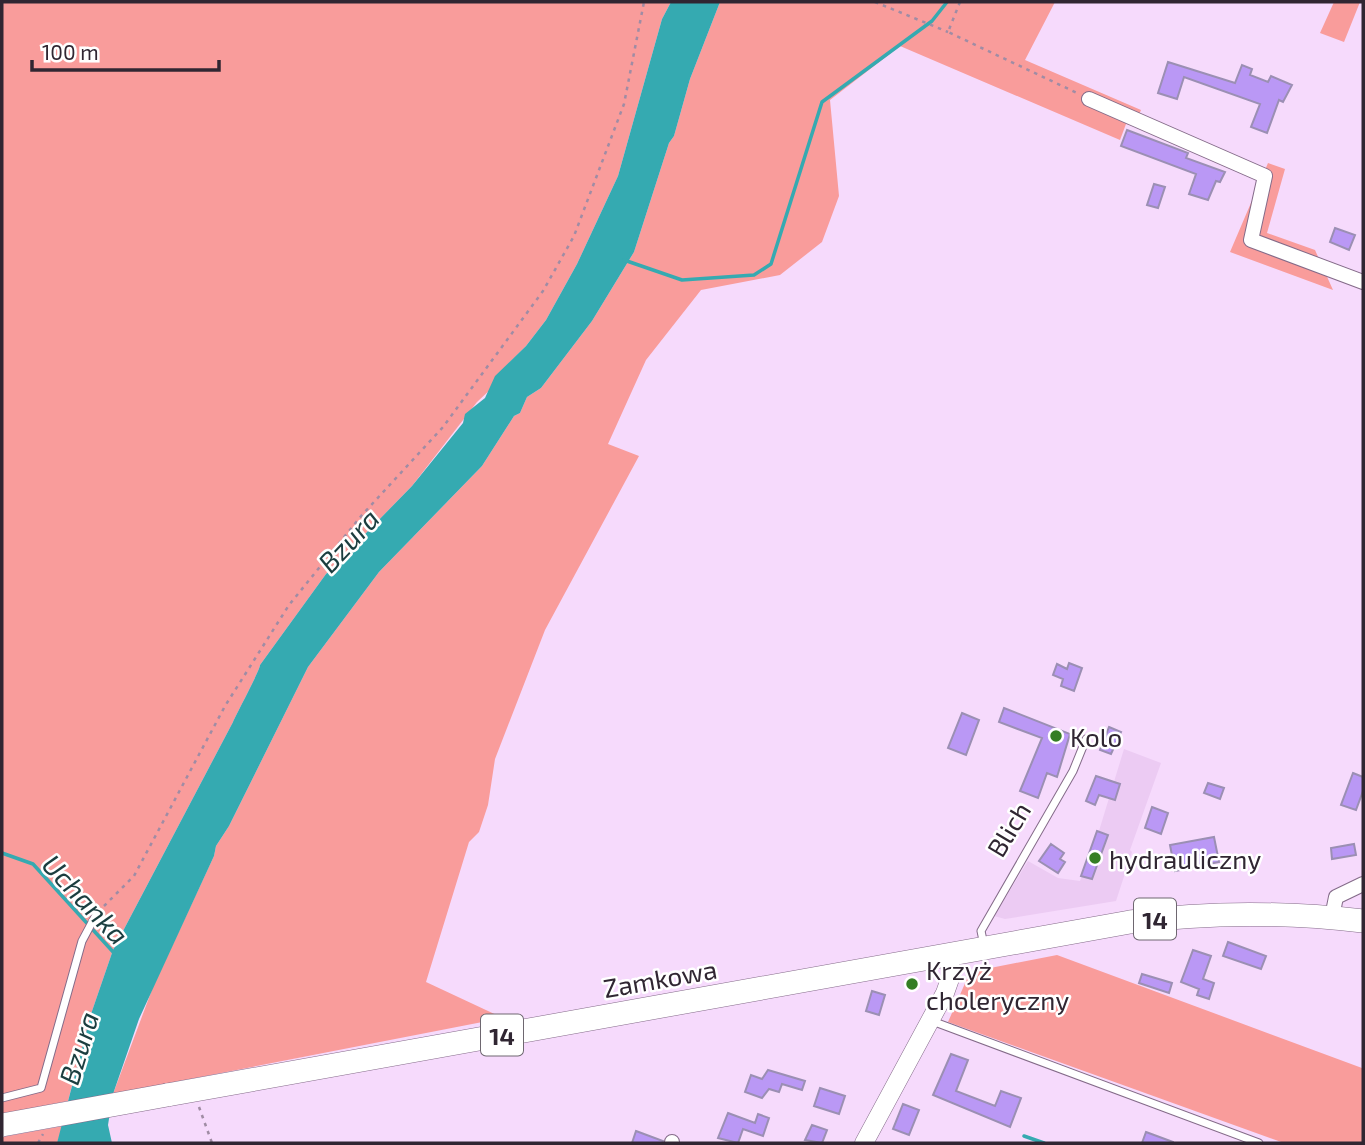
<svg xmlns="http://www.w3.org/2000/svg" width="1365" height="1145" viewBox="0 0 1365 1145" font-family="'Exo 2',sans-serif">
  <style>
    .built { fill: #eccbf3 }
    .green { fill: #f99c9b }
    .water { fill: #35aab1 }
    .lines { fill: none; stroke-linecap: round; stroke-linejoin: round }
    .stream { stroke: #35aab1; stroke-width: 3.5 }
    .building { fill: #ba98f5; stroke: #9b8fb3; stroke-width: 2 }
    .service-casing { stroke: #846b89; stroke-width: 9 }
    .minor-casing { stroke: #846b89; stroke-width: 16 }
    .tertiary-casing { stroke: #846b89; stroke-width: 19 }
    .primary-casing { stroke: #846b89; stroke-width: 24 }
    .path { stroke: #a08ca4; stroke-width: 2.5; stroke-dasharray: 3.5 5; stroke-linecap: butt }
    .service { stroke: #fff; stroke-width: 7 }
    .minor { stroke: #fff; stroke-width: 14 }
    .tertiary { stroke: #fff; stroke-width: 18 }
    .primary { stroke: #fff; stroke-width: 23 }
    .primary-bridge-casing { stroke: #846b89; stroke-width: 24; stroke-linecap: butt }
    .primary-bridge { stroke: #fff; stroke-width: 23 }
    .poi-dot { fill: #357e24; stroke: #fff; stroke-width: 2.5 }
    .labels { text-anchor: middle; dominant-baseline: central; stroke-width: 5; stroke-linejoin: round; paint-order: stroke }
    .shield { fill: #fff; stroke: #6e6770; stroke-width: 2 }
    .shield-label { font-size: 24px; font-weight: bold; fill: #302632 }
    .poi-label { font-size: 26px; fill: #302632; stroke: #fff; text-anchor: start }
    .street-label { font-size: 26px; fill: #302632; stroke: #fff }
    .water-label { font-size: 28px; font-style: italic; fill: #1b3d3f; stroke: #fff }
  </style>
  <rect width="100%" height="100%" fill="#f6dafc"/>
  <!-- built -->
  <path class="built" d="M1124,749L1161,763L1130,850L1132,852L1116,901L1005,919L994,916L1028,861L1058,878L1080,881L1095,844Z"/>
  <!-- green -->
  <path class="green" d="M2,2H671L662,19L618,176L577,264L546,320L526,346L496,376L492,388L477,402L412,486L326,574L260,665C260,670 237,713 233,722L113,950L91,1014L68,1101L2,1114Z
    M720,2H1055L1025,60L1141,110L1134,126L1126,124L1120,140L900,46L830,100L839,196L822,242L780,275L701,290L646,360L608,444L639,456L545,630L495,759L488,805L479,832L469,842L426,982L503,1018L113,1094L153,987L214,856L216,846L229,826L308,667L379,572L482,466L514,416L520,413L527,397L541,388L592,321L634,252L669,143L674,136L690,79Z
    M1334,2H1360L1344,42L1320,33Z
    M1268,163L1285,169L1267,233L1315,250L1333,290L1230,252Z
    M1057,955L1362,1068L1363,1065V1143H1284L948,1022L970,972Z
    M63,1126L57,1143H2V1137Z"/>
  <!-- water -->
  <path class="water" d="M671,2H720L690,79L674,136L669,143L634,252L592,321L541,388L527,397L520,413L514,416L482,466L379,572L308,667L229,826L216,846L214,856L139,1019L113,1094L108,1125L112,1143H57L91,1014L113,950L233,722C237,713 260,670 260,665L326,574L412,486L463,423L465,414L485,398L495,376L526,346L546,320L577,264L618,176L662,19Z"/>
  <g class="lines">
    <!-- stream -->
    <path class="stream" d="M624,260L682,280L754,275L771,264L822,102L932,21L947,2
      M2,853L33,864L115,954
      M1024,1136L1044,1143"/>
  </g>
  <!-- building -->
  <path class="building" d="M1168,62L1235,83L1242,65L1252,69L1250,75L1268,82L1271,76L1292,85L1283,102L1279,100L1267,133L1251,127L1260,104L1184,77L1177,99L1158,93Z
    M1127,130L1188,153L1186,158L1225,172L1220,182L1216,181L1208,200L1189,194L1196,174L1121,146Z
    M1154,184L1165,187L1158,208L1147,205Z
    M1335,228L1355,235L1349,250L1330,242Z
    M1069,663L1082,668L1074,691L1061,686L1063,679L1053,675L1057,664L1067,669Z
    M1004,708L1070,734L1057,777L1047,773L1038,798L1020,791L1042,738L999,722Z
    M962,713L979,720L966,755L948,748Z
    M1109,727L1121,732L1111,754L1100,750Z
    M1353,773L1363,777V791L1356,810L1341,805Z
    M1096,776L1120,784L1115,800L1099,795L1095,805L1086,801Z
    M1208,783L1224,788L1220,799L1204,793Z
    M1152,807L1168,813L1161,834L1145,828Z
    M1097,831L1108,835L1092,879L1081,876Z
    M1214,837L1219,862L1175,871L1170,845Z
    M1051,844L1064,853L1060,859L1065,862L1058,873L1039,861Z
    M1354,844L1356,855L1332,859L1331,848Z
    M1228,942L1266,956L1261,969L1223,956Z
    M1193,950L1211,956L1203,979L1214,983L1209,999L1197,995L1199,989L1181,982Z
    M1142,974L1172,983L1169,993L1139,983Z
    M872,991L885,995L879,1015L866,1011Z
    M951,1054L968,1060L956,1091L995,1106L1001,1091L1021,1098L1010,1127L933,1095Z
    M768,1070L805,1081L802,1090L782,1084L779,1092L769,1089L762,1098L745,1092L751,1075L762,1079Z
    M820,1088L845,1096L839,1114L814,1106Z
    M903,1104L919,1110L909,1135L893,1129Z
    M728,1113L755,1123L758,1114L769,1118L763,1136L743,1129L738,1143L718,1138Z
    M812,1125L827,1130L822,1143L805,1140Z
    M636,1131L663,1141L662,1143H632Z
    M1146,1132L1173,1142V1143H1142Z"/>
  <g class="lines">
    <!-- service casing -->
    <g class="service-casing">
      <path id="service" d="M984,945L981,931L1073,771L1086,739
        M932,1021L1259,1143
        M2,1098L41,1088L82,941L97,913"/>
    </g>
    <!-- minor casing -->
    <g class="minor-casing">
      <path id="minor" d="M1089,99L1265,176L1251,240L1363,282
        M1332,917L1336,897L1363,884
        M672,1143V1142"/>
    </g>
    <!-- tertiary casing -->
    <g class="tertiary-casing">
      <path id="tertiary" d="M864,1143L945,993L951,976L949,953"/>
    </g>
    <!-- primary casing -->
    <g class="primary-casing">
      <path id="primary" d="M167,1095L1130,922C1208,912 1285,912 1363,921"/>
    </g>
    <!-- path -->
    <path class="path" d="M875,2L948,32
      M960,2L948,32L1077,93
      M104,906L134,876L225,706L289,605L362,515L443,427L543,291L574,236L624,104L644,2
      M199,1107L212,1143
      M38,1143L43,1134"/>
    <!-- service -->
    <use href="#service" class="service"/>
    <!-- minor -->
    <use href="#minor" class="minor"/>
    <!-- tertiary -->
    <use href="#tertiary" class="tertiary"/>
    <!-- primary -->
    <use href="#primary" class="primary"/>
    <!-- primary-bridge casing -->
    <g class="primary-bridge-casing">
      <path id="primary-bridge" d="M2,1125L167,1095"/>
    </g>
    <!-- primary-bridge -->
    <use href="#primary-bridge" class="primary-bridge"/>
  </g>
  <!-- markers -->
  <g class="poi-dot">
    <circle cx="1056" cy="736" r="7"/>
    <circle cx="1095" cy="858" r="7"/>
    <circle cx="912" cy="984" r="7"/>
  </g>
  <g class="labels">
    <!-- shield labels -->
    <g class="shield">
      <rect x="1134" y="898.5" width="42" height="41" rx="5"/>
      <rect x="481" y="1014.5" width="42" height="41" rx="5"/>
    </g>
    <g class="shield-label">
      <text x="1155" y="919">14</text>
      <text x="502" y="1035">14</text>
    </g>
    <!-- poi labels -->
    <g class="poi-label">
      <text x="1070" y="736">Kolo</text>
      <text x="1109" y="858">hydrauliczny</text>
      <text x="926" y="969">Krzyż<tspan x="926" dy="30">choleryczny</tspan></text>
    </g>
    <!-- street labels -->
    <g class="street-label">
      <text transform="translate(1008 829) rotate(-59)">Blich</text>
      <text transform="translate(660 978) rotate(-10)">Zamkowa</text>
    </g>
    <!-- water labels -->
    <g class="water-label">
      <text transform="translate(348 540) rotate(-47)">Bzura</text>
      <text transform="translate(86 899) rotate(47)">Uchanka</text>
      <text transform="translate(78 1048) rotate(-73)">Bzura</text>
    </g>
  </g>
  <!-- border -->
  <rect width="1365" height="1145" fill="none" stroke="#302632" stroke-width="7"/>
  <!-- scale -->
  <path d="M32 60v10h187v-10" fill="none" stroke="#302632" stroke-width="3.5"/>
  <text x="42" y="60" font-size="21" fill="#302632" stroke="#ffffff" stroke-width="5" paint-order="stroke">100 m</text>
</svg>
